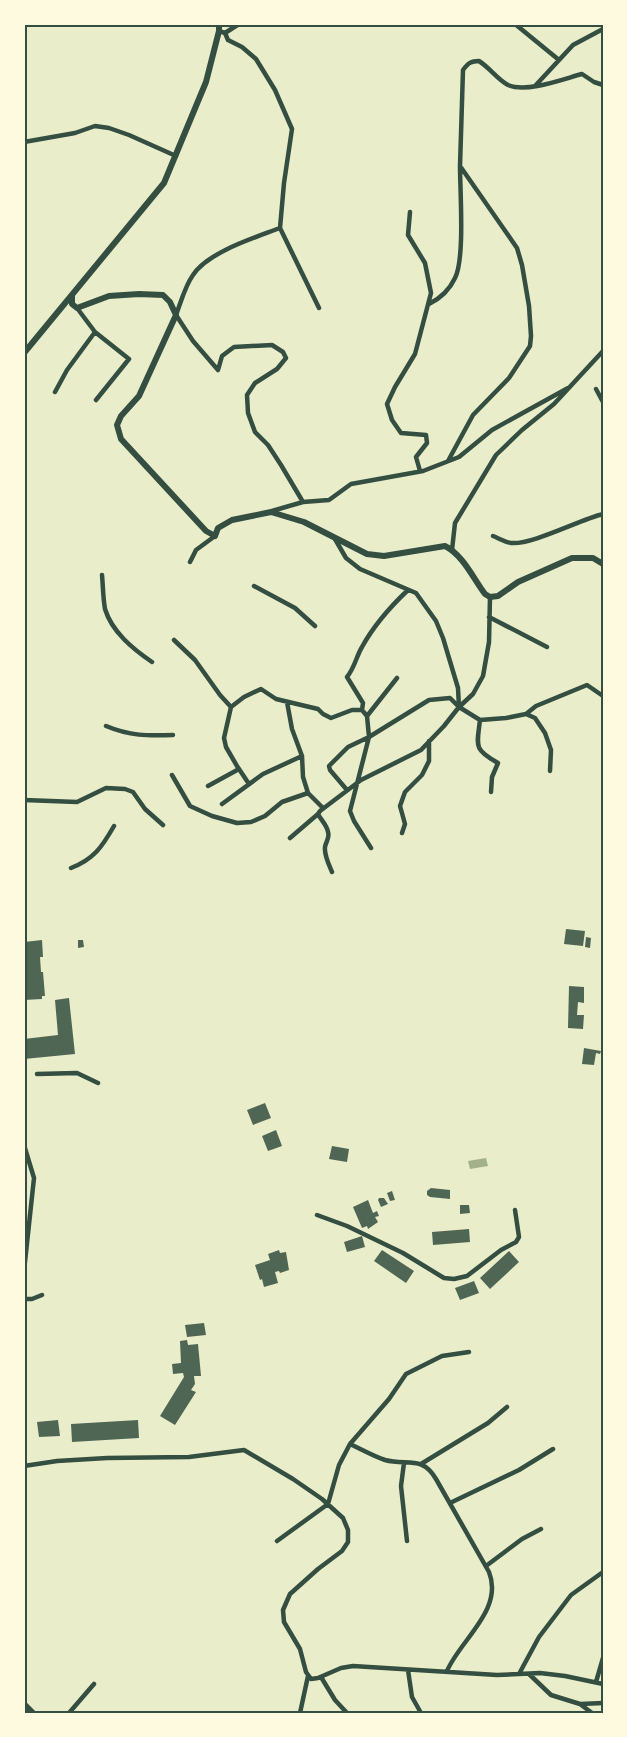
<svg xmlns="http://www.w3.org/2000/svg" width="627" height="1737" viewBox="0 0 627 1737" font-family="Helvetica,sans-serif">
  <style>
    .water { fill: #a3b18a }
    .building { fill: #4f6655 }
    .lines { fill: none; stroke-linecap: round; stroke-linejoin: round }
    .minor { stroke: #344e41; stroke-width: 4.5 }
    .tertiary { stroke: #344e41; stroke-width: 6 }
    .neatline { fill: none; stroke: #344e41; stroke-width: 2 }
  </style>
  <rect width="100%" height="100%" fill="#e9edc9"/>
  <!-- water -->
  <path class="water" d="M486,1158L488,1166L470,1169L468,1161Z"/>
  <!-- building -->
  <path class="building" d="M566,929L585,931L583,946L564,944Z
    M586,937L591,938L590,948L585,947Z
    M42,940L43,957H40L41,972H43L45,996H42V999L24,1000V942Z
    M78,940H83L84,947L78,948Z
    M569,986L584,987V1003L578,1002L577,1015H584L583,1029L568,1028Z
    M69,998L75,1054L24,1059V1039L58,1035L55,1000Z
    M584,1048L601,1051L600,1054L596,1053L594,1065L582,1064Z
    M265,1103L271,1118L253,1125L247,1110Z
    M276,1130L282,1146L268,1151L262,1136Z
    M332,1146L349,1149L347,1162L329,1159Z
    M431,1188L450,1190V1199L430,1197L427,1195V1191Z
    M392,1191L395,1200L390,1201L387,1193Z
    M379,1198H384L388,1204L381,1207L378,1200Z
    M368,1200L373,1213L377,1211L379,1216L375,1217L378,1222L368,1229L367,1226L362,1228L353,1207Z
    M460,1205H469L470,1213L460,1214Z
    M469,1229L470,1242L433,1245L432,1232Z
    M362,1236L365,1247L347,1252L344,1242Z
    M279,1250L280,1253L286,1252L289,1270L280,1273L279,1271L275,1272L278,1283L264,1287L262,1279L260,1280L255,1265L270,1260L268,1254Z
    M382,1250L414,1271L406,1283L374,1261Z
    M509,1251L519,1262L490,1289L480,1278Z
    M474,1281L479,1293L460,1300L455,1288Z
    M204,1323L206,1335L187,1337L185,1325Z
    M187,1340L188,1345L198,1344L201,1376H194L195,1384L191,1390L196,1392L175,1425L160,1416L184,1377L183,1373L173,1374L172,1364L181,1363L180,1341Z
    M58,1420L60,1436L39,1437L37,1422Z
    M138,1420L139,1438L72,1442L71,1424Z"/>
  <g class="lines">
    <!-- minor -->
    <path class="minor" d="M515,24L559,60
      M219,31L225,33L228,40L242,47L256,59L275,90L292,129L284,183L280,228C254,238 208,252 193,275C185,286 181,302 176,315L193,341L218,370L222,356L234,347L272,345L283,352L286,358L277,369L255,383L247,395L248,413L255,432L268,445L281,465L303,502
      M225,33L239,24
      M535,86L573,45L603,29
      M24,142L75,133L95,126L109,128L129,135L176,156
      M410,212L408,235L425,263L431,293L415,354L395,387L387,404L392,420L401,433L426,435L427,443L416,457L420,471
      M280,228L319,308
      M429,304C441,298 449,291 455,278C465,259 460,191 460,166
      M77,308L95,332L129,359L96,400
      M596,389L603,402
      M55,392L67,370L95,332
      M448,461L473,415L509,378L530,346L531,336L529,306L522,265L517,248L460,166L463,70C468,63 471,61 479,61C490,68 497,79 508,85C527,93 563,79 582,74L594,82L603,85
      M272,511L303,502L329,500L351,484L423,471L459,457L492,430L568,388
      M493,536C498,538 505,542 511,543C532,545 579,520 603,514
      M335,539L346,558L360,569L416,593L436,621L443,638L458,688L459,707
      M452,550L455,523L496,455L522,430L554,404L603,351
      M190,562L196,550L215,536
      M102,575C103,586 103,598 105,609C112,632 133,649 152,662
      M254,586L295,608L315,626
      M489,617L547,647
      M174,640L195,660L220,695L231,707
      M287,702L292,729L302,756L303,777L308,793L323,808
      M362,710L363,703L347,677C355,667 356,657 362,647C374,625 390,607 408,590
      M526,714L535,718L545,733L551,750L550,771
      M367,716L397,678
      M480,720L506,718L526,714L536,706L587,685L603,696
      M106,726C130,736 147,736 173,735
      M172,775L190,806L212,816L237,823L251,822L265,816L282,802L308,793
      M249,784L237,766L226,747L224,738L231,707L244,697L261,689L276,699L318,709L323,714L331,718L352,710H362L367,716L369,737L350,811L354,821L371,848
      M208,786L239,769
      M347,790L330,770L329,766L348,747L369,737L429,700L450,698L459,707L480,720C477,746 473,749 498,763L492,777L491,792
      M24,800L77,802L106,788L125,789L133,792L145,809L163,825
      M222,804L263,774L302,756
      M402,833L405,824L400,806L405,792L422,775L429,761V741
      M290,838L318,814
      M71,868C94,859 102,847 114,826
      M332,872C329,865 324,855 325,847C326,841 330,838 328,832C327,825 321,820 318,814L320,811L361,780L421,750L444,726L459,707L473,694L483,676L489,642L490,597
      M37,1074L77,1073L98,1083
      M24,1145L34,1178L24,1271
      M317,1215L347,1226L403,1253L444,1278L454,1279L467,1276L501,1250L516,1242L519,1237L515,1210
      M24,1299H32L42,1295
      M350,1444C361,1449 373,1456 385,1460C407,1466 422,1455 436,1479L489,1572C504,1610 460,1640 447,1671
      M404,1463L401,1486L407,1541
      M421,1464L488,1423L507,1407
      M24,1466L57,1461L107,1458L189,1457L244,1450L293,1479L322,1499L343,1518L348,1530V1542L342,1551L318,1569L290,1594L283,1610L284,1622L300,1649L306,1672L311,1679L318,1678L341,1668L353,1666L497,1675L540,1673L565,1676L603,1684
      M450,1503L519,1470L553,1449
      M328,1504L339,1465L350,1444L389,1399L406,1374L442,1356L469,1352
      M277,1541L328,1504
      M486,1566L522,1539L541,1529
      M408,1670L412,1697L421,1713
      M519,1674L539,1637L571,1595L603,1572
      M529,1674L551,1695L580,1704L592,1713
      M321,1677L335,1700L347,1713
      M596,1682L603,1658
      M580,1704L603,1703
      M69,1713L94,1684
      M300,1713L308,1676"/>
    <!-- tertiary -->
    <path class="tertiary" d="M72,295V304L77,308L109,296L139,294L163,295L170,302L176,315L139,396L121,416L117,425L121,439L206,531L215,536L218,528L232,520L271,512L304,522L367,554L384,556L445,546C463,555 473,578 485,594L490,597L498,596L518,582L572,558H593L603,564
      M24,353L164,183L206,82L219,31V24
      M24,1704L33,1713"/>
  </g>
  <!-- border -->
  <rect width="627" height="1737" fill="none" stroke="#fefae0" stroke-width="51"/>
  <rect x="26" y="26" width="576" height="1686" class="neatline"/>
</svg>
